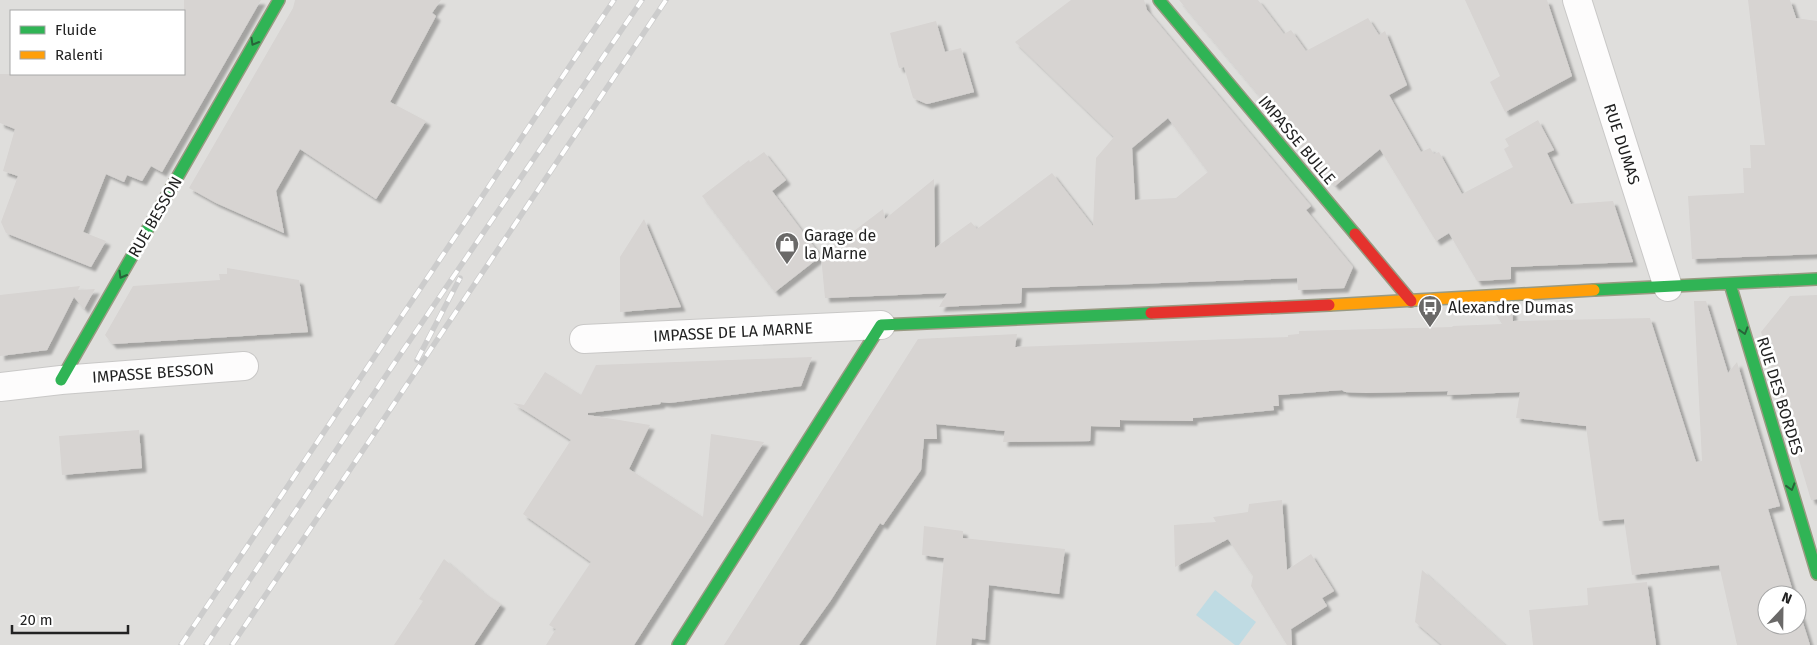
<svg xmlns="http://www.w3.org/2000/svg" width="1817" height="645" viewBox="0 0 1817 645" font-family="'Fira Sans',sans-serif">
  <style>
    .residential { fill: #dfdedc; fill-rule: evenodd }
    .water { fill: #bfdbe3 }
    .building { fill: #d7d4d2; fill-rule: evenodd; filter: url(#shadow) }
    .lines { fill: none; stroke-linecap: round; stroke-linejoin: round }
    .street-casing { stroke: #c9c8c7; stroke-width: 30 }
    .fast-casing { stroke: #999a82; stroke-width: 14 }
    .slow-casing { stroke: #999a82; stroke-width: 14 }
    .jam-casing { stroke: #999a82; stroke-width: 14 }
    .street { stroke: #fdfcfc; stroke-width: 28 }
    .fast { stroke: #30b455; stroke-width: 11 }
    .slow { stroke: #ff9f0a; stroke-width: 11 }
    .jam { stroke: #e5322d; stroke-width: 11 }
    .rail-casing { stroke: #ccc; stroke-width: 5.5 }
    .rail { stroke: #fff; stroke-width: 4; stroke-dasharray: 11; stroke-linecap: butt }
    .oneway { stroke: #286439 }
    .labels { text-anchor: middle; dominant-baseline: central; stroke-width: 5; stroke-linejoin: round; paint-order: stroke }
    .street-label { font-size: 16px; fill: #222; stroke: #fff }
    .poi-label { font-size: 16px; fill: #222; stroke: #fff; text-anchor: start }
  </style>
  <defs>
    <filter id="shadow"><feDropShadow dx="4.5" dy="4.5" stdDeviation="1" flood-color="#0004"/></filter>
  </defs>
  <rect width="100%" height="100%" fill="#f0eeeb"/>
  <!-- residential -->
  <path class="residential" d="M0,0H1817V645H0ZM11,11H184V74H11ZM1767,595H1797V625H1767Z"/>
  <!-- water -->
  <path class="water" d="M1215,590L1256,622L1239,645H1235L1196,615Z"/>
  <!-- building -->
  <path class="building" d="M184,0H261L162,172L151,166L142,181L127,175L124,182L106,174L83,232L106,241L91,267L6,233L1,222L18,176L3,171L15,129L0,123V74H184Z
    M295,0H441L432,13L436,16L390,102L426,121L376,199L300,149L276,191L284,233L216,203L189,188L293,8Z
    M1071,0H1144L1147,10L1311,206L1306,210L1353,267L1344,288L1298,290L1297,278L1022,288L1021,303L939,307L947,293L825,298L821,256L883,209L885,219L934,179L935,248L971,222L977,229L1052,173L1093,226L1096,158L1114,137L1015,42ZM1168,118L1208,172L1176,198L1135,200L1132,148Z
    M1179,0H1258L1284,34L1291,30L1306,51L1368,18L1379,35L1385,31L1407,85L1389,95L1421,152L1430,148L1434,154L1439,152L1462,194L1513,167L1504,149L1509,146L1505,139L1538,120L1554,150L1547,153L1571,204L1613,201L1633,262L1511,267V279L1477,281L1449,233L1436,241L1380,149L1335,186Z
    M1465,0H1547L1572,76L1505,112L1490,82L1500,76Z
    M1748,0H1790L1796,18L1817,21V254L1692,259L1688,196L1744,193L1743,168H1751L1750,145H1765Z
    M936,21L945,52L961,48L974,92L927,104L913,98L904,67L899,68L890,33Z
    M764,152L786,180L772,191L821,256L775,292L702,196L749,160L750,162Z
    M644,219L681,307L620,312V257Z
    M227,268L299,280L308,332L112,344L105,335L133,286L220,280L219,274H227Z
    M80,286L78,290L95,289L84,309L74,297L47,350L0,356V295Z
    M1817,295V499L1811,500L1761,332L1790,296Z
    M1694,301H1706L1728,373L1737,362L1780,506L1768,509L1794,595H1767V625H1797V604L1810,645H1737L1719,565L1632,575L1624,519L1599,521L1586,426L1516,418L1520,392L1447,395L1448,391L1366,393L1345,392L1342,390L1278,395L1279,406H1273L1274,410L1193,418V421L1120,420V427L1091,426L1090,441L1003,442L1005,431L936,424L937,439H924L921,470L883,525L880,523L831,600L799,645H724L918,339L1017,334L1015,347L1288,337V335L1299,334V331L1453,327L1452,326L1502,324L1494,311L1512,310L1513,321L1650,318L1696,462L1702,461Z
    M812,357L801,386L669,403L661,402L660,404L588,413V415L650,425L629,469L703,517L711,434L764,442L634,645H546L556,629L549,625L591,562L523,514L571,440L513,403L524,405L545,372L581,395L596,365Z
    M139,430L142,468L62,475L59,436Z
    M1282,500L1287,570L1311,554L1334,591L1322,598L1327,606L1291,629L1292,645H1287L1251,586L1253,576L1228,539L1175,567L1174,525L1216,522L1213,517L1248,512L1249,504Z
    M924,526L963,531V538L1065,549L1059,594L989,585L985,640L972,638L971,645H936L944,558L922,555Z
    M444,559L483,592L501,604L474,645H394L423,601L419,599Z
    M1422,570L1505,645H1442L1415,622Z
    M1647,582L1656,645H1533L1529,610L1588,605L1587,588Z"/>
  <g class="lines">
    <!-- street casing -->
    <g class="street-casing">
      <path id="street" d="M1577,0L1668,287
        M584,339L881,325
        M0,387L61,380L244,366"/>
    </g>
    <!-- fast casing -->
    <g class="fast-casing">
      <path id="fast" d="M1159,0L1355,234
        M1730,284L1817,574
        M1594,290L1817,279
        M61,380L279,0
        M678,645L881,325L1151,313"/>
    </g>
    <!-- slow casing -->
    <g class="slow-casing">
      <path id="slow" d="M1329,305L1594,290"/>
    </g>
    <!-- jam casing -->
    <g class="jam-casing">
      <path id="jam" d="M1355,234L1411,301
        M1151,313L1329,305"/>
    </g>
    <!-- street -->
    <use href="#street" class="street"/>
    <!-- fast -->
    <use href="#fast" class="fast"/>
    <!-- slow -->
    <use href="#slow" class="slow"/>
    <!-- jam -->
    <use href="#jam" class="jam"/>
    <!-- rail casing -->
    <g class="rail-casing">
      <path id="rail" d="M417,360L460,278
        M377,429L666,0
        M181,645L614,0
        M206,645L389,371L642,0
        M232,645L380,425"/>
    </g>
    <!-- rail -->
    <use href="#rail" class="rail"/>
  </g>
  <!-- one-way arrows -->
  <defs><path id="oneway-chevron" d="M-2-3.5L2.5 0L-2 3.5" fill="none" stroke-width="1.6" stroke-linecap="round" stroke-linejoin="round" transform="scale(1.25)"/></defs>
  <g class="oneway">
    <use href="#oneway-chevron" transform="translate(254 42) rotate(120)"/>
    <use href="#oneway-chevron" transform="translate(122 275) rotate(120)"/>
    <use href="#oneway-chevron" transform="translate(1744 331) rotate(73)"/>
    <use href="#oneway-chevron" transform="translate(1791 487) rotate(73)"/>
  </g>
  <!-- icons -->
  <defs>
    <g id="shop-pin" transform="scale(1.25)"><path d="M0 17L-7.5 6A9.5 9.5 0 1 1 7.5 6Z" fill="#6a6968" stroke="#fff"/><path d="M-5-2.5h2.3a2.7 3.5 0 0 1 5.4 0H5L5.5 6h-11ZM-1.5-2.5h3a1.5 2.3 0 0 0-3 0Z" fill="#fff"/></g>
    <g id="bus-pin" transform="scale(1.25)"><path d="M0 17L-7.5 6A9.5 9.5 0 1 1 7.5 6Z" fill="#6a6968" stroke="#fff"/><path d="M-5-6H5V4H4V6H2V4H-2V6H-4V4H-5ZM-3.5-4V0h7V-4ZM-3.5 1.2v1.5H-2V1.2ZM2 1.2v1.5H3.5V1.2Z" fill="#fff"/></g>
  </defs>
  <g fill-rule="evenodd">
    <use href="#shop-pin" x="787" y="244"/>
    <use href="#bus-pin" x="1430" y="307"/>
  </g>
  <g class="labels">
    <!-- street labels -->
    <g class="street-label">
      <text transform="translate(1297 140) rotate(50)">IMPASSE BULLE</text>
      <text transform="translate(1622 144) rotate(72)">RUE DUMAS</text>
      <text transform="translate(155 217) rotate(-60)">RUE BESSON</text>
      <text transform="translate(733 332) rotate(-3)">IMPASSE DE LA MARNE</text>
      <text transform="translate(153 373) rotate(-4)">IMPASSE BESSON</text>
      <text transform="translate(1780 396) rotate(73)">RUE DES BORDES</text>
    </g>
    <!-- poi labels -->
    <g class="poi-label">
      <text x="804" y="235">Garage de<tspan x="804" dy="18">la Marne</tspan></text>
      <text x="1448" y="307">Alexandre Dumas</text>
    </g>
  </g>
  <!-- legend -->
  <rect x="10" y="10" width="175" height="65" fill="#ffffff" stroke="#a7a7a7"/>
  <rect x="20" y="26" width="25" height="8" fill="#30b455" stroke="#a7a7a7"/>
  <text x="55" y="35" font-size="15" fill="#222222">Fluide</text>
  <rect x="20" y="51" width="25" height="8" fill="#ff9f0a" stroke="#a7a7a7"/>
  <text x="55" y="60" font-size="15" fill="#222222">Ralenti</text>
  <!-- north arrow -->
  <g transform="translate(1782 610) rotate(22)"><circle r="24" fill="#ffffff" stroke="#a7a7a7"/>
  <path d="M0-4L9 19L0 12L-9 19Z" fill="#6a6968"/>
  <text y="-8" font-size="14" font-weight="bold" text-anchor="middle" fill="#222222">N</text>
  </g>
  <!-- scale -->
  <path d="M12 625v8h116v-8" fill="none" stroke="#222222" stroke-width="2.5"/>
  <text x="20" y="625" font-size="15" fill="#222222" stroke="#ffffff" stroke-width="4" paint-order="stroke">20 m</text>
</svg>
